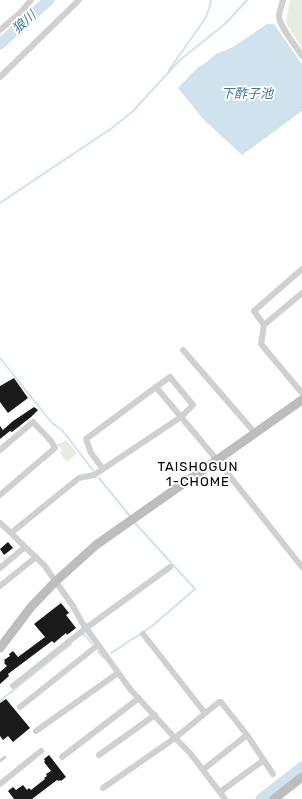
<svg xmlns="http://www.w3.org/2000/svg" width="302" height="799" viewBox="0 0 302 799" font-family="Rubik,'Noto Sans JP',sans-serif">
  <style>
    .green { fill: #e6ecdf }
    .water { fill: #cfe2ee }
    .lines { fill: none; stroke-linecap: round; stroke-linejoin: round }
    .stream { stroke: #cfe2ee; stroke-width: 2 }
    .river { stroke: #cfe2ee; stroke-width: 11 }
    .building { fill: #1a1a1a }
    .lane { stroke: #d0d0d0; stroke-width: 3 }
    .street { stroke: #d0d0d0; stroke-width: 6 }
    .secondary { stroke: #bdbdbd; stroke-width: 9 }
    .labels { text-anchor: middle; dominant-baseline: central; stroke-width: 4; stroke-linejoin: round; paint-order: stroke }
    .water-label { font-size: 13px; font-style: italic; fill: #3f7597; stroke: #fff }
    .neighbourhood-label { font-size: 13px; letter-spacing: 1px; fill: #000; stroke: #fff }
  </style>
  <rect width="100%" height="100%" fill="#fff"/>
  <!-- green -->
  <path class="green" d="M290,0H302V48L286,23Z
    M66,440L77,453L67,462L60,453L62,450L56,444L64,442Z"/>
  <!-- water -->
  <path class="water" d="M267,24H274L302,64V111L242,155L203,119L178,88L198,67L204,64L216,54L233,47Z"/>
  <g class="lines">
    <!-- stream -->
    <path class="stream" d="M169,70L205,19L209,9L211,0
      M0,203L112,128L132,112L180,60L226,23L247,0
      M0,358L52,423L62,430L93,470
      M99,478L129,515
      M82,635L84,634L92,644
      M98,652L104,658
      M111,653L151,627L195,589L135,523
      M0,701L71,644"/>
    <!-- river -->
    <path class="river" d="M0,44L49,0
      M261,799L302,767"/>
  </g>
  <!-- building -->
  <path class="building" d="M14,378L28,398L8,413L0,402V386Z
    M34,407L38,410L31,417L12,432L10,431L0,439V426L3,430L13,421Z
    M8,542L13,548L4,555L0,549Z
    M61,603L69,613L66,615L76,628L67,635L66,633L54,643L52,641L8,674L9,676L0,684V672L7,666L4,663L5,662L4,660L10,656L9,654L13,651L18,657L45,637L34,624Z
    M6,699L30,728L13,742L8,736L3,740L0,736V703Z
    M49,755L66,777L61,781L60,780L59,781L57,780L32,799H14L8,791L13,787L16,790L23,785L27,790L29,788L31,790L45,779L44,778L47,776L46,774L51,771L44,762L45,761L44,759Z"/>
  <g class="lines">
    <!-- lane -->
    <path class="lane" d="M0,761L5,757"/>
    <!-- street -->
    <path class="street" d="M283,0C282,5 279,11 279,16C279,26 296,46 302,56
      M0,30L20,13L31,0
      M0,77L79,0
      M302,293L264,325L261,344L302,393
      M264,325L254,311L302,269
      M183,350L255,433
      M0,450L33,422L51,441L55,448L0,495
      M103,469L91,453L86,439L156,387L217,460L302,567
      M0,523L11,533
      M25,547L11,533L79,478L94,475L181,417L193,405L170,377L156,387
      M0,568L25,547L44,565L73,606L81,621L130,689L175,738L190,753L225,799
      M0,586L36,557
      M143,634L205,713
      M13,686L86,628L170,567
      M20,707L98,645
      M36,731L118,673
      M99,755L155,715
      M62,757L139,698
      M204,769L247,735
      M0,784L41,751
      M103,788L175,738L219,702H221L247,735L273,774
      M220,792L264,760"/>
    <!-- secondary -->
    <path class="secondary" d="M0,648L31,607L55,582L96,545L302,400
      M274,799L302,777"/>
  </g>
  <g class="labels">
    <!-- water labels -->
    <g class="water-label">
      <text transform="translate(24 22) rotate(-42)">狼川</text>
      <text x="247" y="93">下酢子池</text>
    </g>
    <!-- neighbourhood labels -->
    <g class="neighbourhood-label">
      <text x="198" y="466">TAISHOGUN<tspan x="198" dy="15">1-CHOME</tspan></text>
    </g>
  </g>
</svg>
